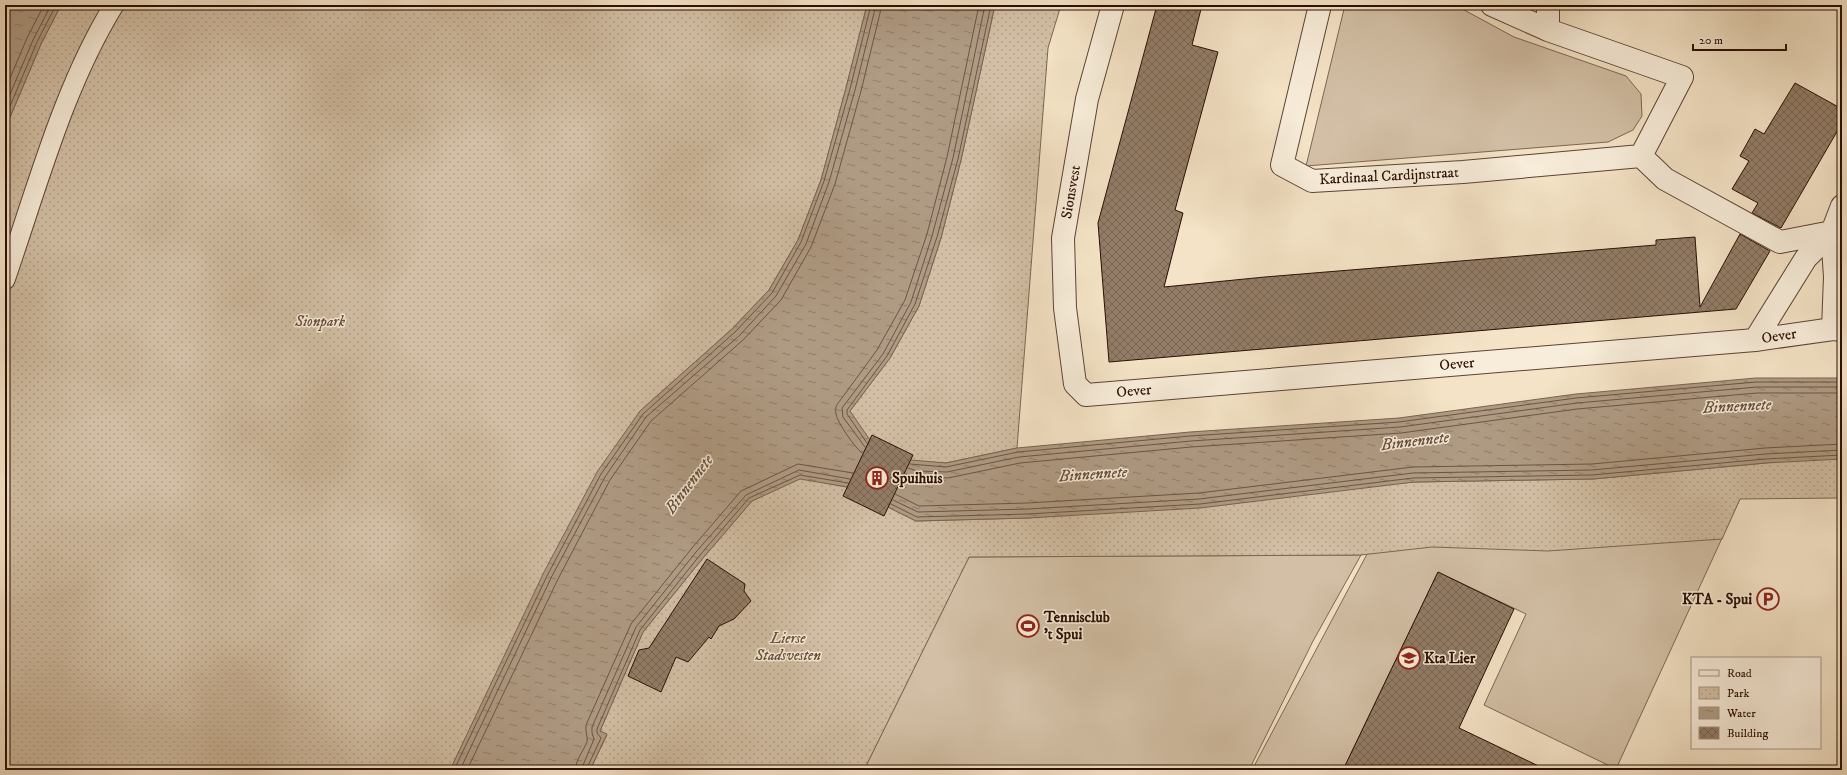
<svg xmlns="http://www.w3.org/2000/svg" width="1847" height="775" viewBox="0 0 1847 775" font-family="'IM FELL DW Pica',serif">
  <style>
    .grass { fill: #d2bfa5; stroke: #7e6654 }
    .park { fill: url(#park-dots); stroke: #7e6654 }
    .water { fill: url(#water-ripples); stroke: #7a6350 }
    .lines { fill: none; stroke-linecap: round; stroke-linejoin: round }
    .shore { stroke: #6c5444; stroke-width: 1 }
    .building { fill: url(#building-cross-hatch); stroke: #2a0e03 }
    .lane-casing { stroke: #5c4334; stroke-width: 21 }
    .street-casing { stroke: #5c4334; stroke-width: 24 }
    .lane { stroke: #f8edda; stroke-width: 19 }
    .street { stroke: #f8edda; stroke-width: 22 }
    .labels { text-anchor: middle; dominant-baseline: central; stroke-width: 3; stroke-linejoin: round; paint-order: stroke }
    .street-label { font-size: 15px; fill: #2a0e03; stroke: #f8edda }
    .park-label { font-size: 15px; font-style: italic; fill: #654c3c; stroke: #f8edda }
    .poi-label { font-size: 15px; font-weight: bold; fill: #2a0e03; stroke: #f8edda; text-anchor: start }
    .water-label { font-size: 16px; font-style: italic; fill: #664d3d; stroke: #f8edda }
  </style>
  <defs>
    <pattern id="park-dots" width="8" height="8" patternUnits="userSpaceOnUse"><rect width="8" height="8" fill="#d2bfa5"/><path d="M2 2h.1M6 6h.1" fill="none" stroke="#b4a38c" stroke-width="1.8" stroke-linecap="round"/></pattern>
    <pattern id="water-ripples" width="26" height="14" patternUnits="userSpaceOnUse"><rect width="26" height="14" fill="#af9b84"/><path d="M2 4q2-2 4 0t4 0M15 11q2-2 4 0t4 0" fill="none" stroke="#8f7d6a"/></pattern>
    <pattern id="building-cross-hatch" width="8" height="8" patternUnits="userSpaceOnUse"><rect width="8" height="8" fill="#937d68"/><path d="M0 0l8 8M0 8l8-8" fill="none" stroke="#786553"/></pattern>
  </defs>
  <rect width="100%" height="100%" fill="#f4e3c6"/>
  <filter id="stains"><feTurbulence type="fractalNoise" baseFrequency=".005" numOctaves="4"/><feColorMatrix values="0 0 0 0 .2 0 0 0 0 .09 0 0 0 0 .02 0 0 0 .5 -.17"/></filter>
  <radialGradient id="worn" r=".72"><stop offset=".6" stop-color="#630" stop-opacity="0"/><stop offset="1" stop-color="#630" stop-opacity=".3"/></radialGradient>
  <!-- grass -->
  <path class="grass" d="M1345,5H1455L1514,37L1626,76L1641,94L1642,116L1633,130L1608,142L1306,166Z
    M1740,499L1616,769L1484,705L1526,614L1438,572L1343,770H1252L1374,541Z
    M1361,555L1313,641L1249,770H864L969,557Z"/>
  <!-- park -->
  <path class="park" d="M61,5H867L846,88L821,180L798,240L769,290L732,329L640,411L482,706L450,770H5V129L41,44Z
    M995,5H1061L1048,48L1017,448L946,463L918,462L896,511L916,521L1028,518L1414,482L1593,479L1766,463L1842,451V498L1740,499L1722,539L1548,551L1432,547L1361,555L969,557L864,770H590L607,735L600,731L643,632L703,558L752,501L800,478L847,487L850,411L890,358L919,306L941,238L961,160Z"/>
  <!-- water -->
  <path class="water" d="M5,5H61L41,44L5,129Z
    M867,5H995L961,160L941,238L919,306L890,358L850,411L870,440L911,460L946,463L1017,448L1190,432L1399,418L1576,394L1756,378H1842V459L1766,463L1593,479L1414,482L1200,508L1028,518L916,521L847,487L800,479L752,501L703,558L643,632L600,731L607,734L590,770H450L544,572L597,472L640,411L732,329L769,290L798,240L821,180L846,88Z"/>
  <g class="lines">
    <!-- shore -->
    <path class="shore" d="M5,90L27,38L44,5
      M5,106L33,40L51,5
      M5,118L37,42L56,5
      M867,443L847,414V410L887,356L915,304L937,237L958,159L991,5
      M865,447L843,417L842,408L883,354L911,302L932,236L953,158L985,5
      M862,453C855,448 837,422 836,414C835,409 836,405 839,402L877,350L905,300L927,234L947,157L979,5
      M910,464L946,467L1018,452L1190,436L1399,422L1576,398L1756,382H1842
      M908,468L917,471L947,472L1019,457L1191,441L1400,427L1577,403L1757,387H1842
      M905,474L917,477L948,478L1020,463L1191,447L1401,433L1577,409L1757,393H1842
      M895,494L919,506L1027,503L1199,493L1413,467L1592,464L1765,448L1842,444
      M893,500L918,512L1028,509L1199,499L1413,473L1592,470L1765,454L1842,450
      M891,504L917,517L1028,514L1200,504L1413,478L1592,475L1765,459L1842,455
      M454,770L548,574L601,474L643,414L735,332L772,293L801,242L824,181L850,89L871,5
      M460,770L552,576L605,477L646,417L739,336L776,296L806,244L829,182L855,90L876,5
      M467,770L558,579L610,480L651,421L743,340L781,300L811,247L835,184L861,91L882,5
      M575,770C576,760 583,751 587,742C588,737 585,731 586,725L631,624L692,548L741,491L798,464L853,473
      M581,770L594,739L592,733V727L636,627L696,552L746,495L799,470L850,479
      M586,770L601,738L597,733V729L640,630L700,555L749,498L800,475L848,483"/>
  </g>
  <!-- building -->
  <path class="building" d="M1157,5H1202L1192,45L1218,52L1175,210L1183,213L1164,287L1265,277L1656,245V240L1695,237L1700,307L1740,234L1770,251L1736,309L1109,362L1098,223Z
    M1795,83L1842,109V123L1781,228L1752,213L1758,203L1732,189L1749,161L1740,156L1755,129L1764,134Z
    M872,435L913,455L884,516L843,496Z
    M707,559L745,584L744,591L751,601L734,619L719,626L711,639L709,637L688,662L676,657L661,692L628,676L639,650L649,648Z
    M1438,572L1514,609L1459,728L1547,770H1343Z"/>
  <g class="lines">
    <!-- lane casing -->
    <g class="lane-casing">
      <path id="lane" d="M5,280C37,188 63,88 114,5"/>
    </g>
    <!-- street casing -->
    <g class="street-casing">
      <path id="street" d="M1113,5L1087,99L1063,238L1065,308L1075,384L1086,395L1755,340L1833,329L1842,330
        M1320,5L1282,165L1312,181L1463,172L1641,156L1665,179L1780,242L1832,232
        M1492,5L1548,30L1682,77L1641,156
        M1548,5V30
        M1833,329L1835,277L1832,232L1842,206
        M1755,340L1806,258L1832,232"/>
    </g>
    <!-- lane -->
    <use href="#lane" class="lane"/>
    <!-- street -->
    <use href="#street" class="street"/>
  </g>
  <!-- icons -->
  <defs>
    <g id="building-ring" transform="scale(1.15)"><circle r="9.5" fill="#f8edda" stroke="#8f2418" stroke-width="1.5"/><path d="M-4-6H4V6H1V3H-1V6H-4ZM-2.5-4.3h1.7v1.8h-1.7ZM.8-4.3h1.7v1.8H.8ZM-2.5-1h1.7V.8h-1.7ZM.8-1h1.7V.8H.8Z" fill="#8f2418"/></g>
    <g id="parking-ring" transform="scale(1.15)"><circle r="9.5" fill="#f8edda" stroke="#8f2418" stroke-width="1.5"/><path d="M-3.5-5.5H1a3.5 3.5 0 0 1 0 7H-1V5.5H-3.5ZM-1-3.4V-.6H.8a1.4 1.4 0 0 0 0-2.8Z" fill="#8f2418"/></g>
    <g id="stadium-ring" transform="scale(1.15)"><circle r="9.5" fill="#f8edda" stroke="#8f2418" stroke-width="1.5"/><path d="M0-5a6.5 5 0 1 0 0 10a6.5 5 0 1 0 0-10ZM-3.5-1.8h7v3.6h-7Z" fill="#8f2418"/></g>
    <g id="school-ring" transform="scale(1.15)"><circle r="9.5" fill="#f8edda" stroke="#8f2418" stroke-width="1.5"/><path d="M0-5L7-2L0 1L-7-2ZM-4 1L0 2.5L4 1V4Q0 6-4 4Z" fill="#8f2418"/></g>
  </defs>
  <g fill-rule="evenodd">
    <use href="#building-ring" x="877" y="478"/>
    <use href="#parking-ring" x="1768" y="599"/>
    <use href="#stadium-ring" x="1028" y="626"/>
    <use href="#school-ring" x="1409" y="658"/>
  </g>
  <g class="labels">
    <!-- street labels -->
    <g class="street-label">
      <text transform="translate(1389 176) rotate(-3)">Kardinaal Cardijnstraat</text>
      <text transform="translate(1071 192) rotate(-80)">Sionsvest</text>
      <text transform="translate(1779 336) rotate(-8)">Oever</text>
      <text transform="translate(1457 364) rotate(-5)">Oever</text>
      <text transform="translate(1134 391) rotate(-5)">Oever</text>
    </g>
    <!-- park labels -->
    <g class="park-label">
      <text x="320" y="321">Sionpark</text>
      <text x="788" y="638">Lierse<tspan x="788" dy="17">Stadsvesten</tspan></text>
    </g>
    <!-- poi labels -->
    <g class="poi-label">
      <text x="892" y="478">Spuihuis</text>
      <text x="1752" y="599" text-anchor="end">KTA - Spui</text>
      <text x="1044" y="617">Tennisclub<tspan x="1044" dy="17">'t Spui</tspan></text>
      <text x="1424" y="658">Kta Lier</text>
    </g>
    <!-- water labels -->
    <g class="water-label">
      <text transform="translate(1737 406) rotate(-3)">Binnennete</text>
      <text transform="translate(1415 441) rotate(-7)">Binnennete</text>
      <text transform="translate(1093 474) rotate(-4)">Binnennete</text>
      <text transform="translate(689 484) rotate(-53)">Binnennete</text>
    </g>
  </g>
  <!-- margin -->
  <rect width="1847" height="775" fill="none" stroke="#f4e3c6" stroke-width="20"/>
  <rect x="6" y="6" width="1835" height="763" fill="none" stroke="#2a0e03" stroke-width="2"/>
  <rect x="10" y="10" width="1827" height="755" fill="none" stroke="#2a0e03"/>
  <!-- legend -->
  <rect x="1691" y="657" width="130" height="92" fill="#f8edda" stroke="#a69484"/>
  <rect x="1699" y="670" width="20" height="6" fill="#f8edda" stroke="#a69484"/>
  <text x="1727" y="677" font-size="12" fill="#2a0e03">Road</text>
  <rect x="1699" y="687" width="20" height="12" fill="url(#park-dots)" stroke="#a69484"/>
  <text x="1727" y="697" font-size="12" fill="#2a0e03">Park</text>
  <rect x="1699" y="707" width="20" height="12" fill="url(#water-ripples)" stroke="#a69484"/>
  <text x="1727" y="717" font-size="12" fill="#2a0e03">Water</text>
  <rect x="1699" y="727" width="20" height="12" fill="url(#building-cross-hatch)" stroke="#a69484"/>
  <text x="1727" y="737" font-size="12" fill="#2a0e03">Building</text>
  <!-- scale -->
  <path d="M1693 44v6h93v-6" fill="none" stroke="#2a0e03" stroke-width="2"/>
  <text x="1699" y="44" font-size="12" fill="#2a0e03" stroke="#f8edda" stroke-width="3" paint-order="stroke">20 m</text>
  <rect width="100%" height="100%" filter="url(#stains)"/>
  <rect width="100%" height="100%" fill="url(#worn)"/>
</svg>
